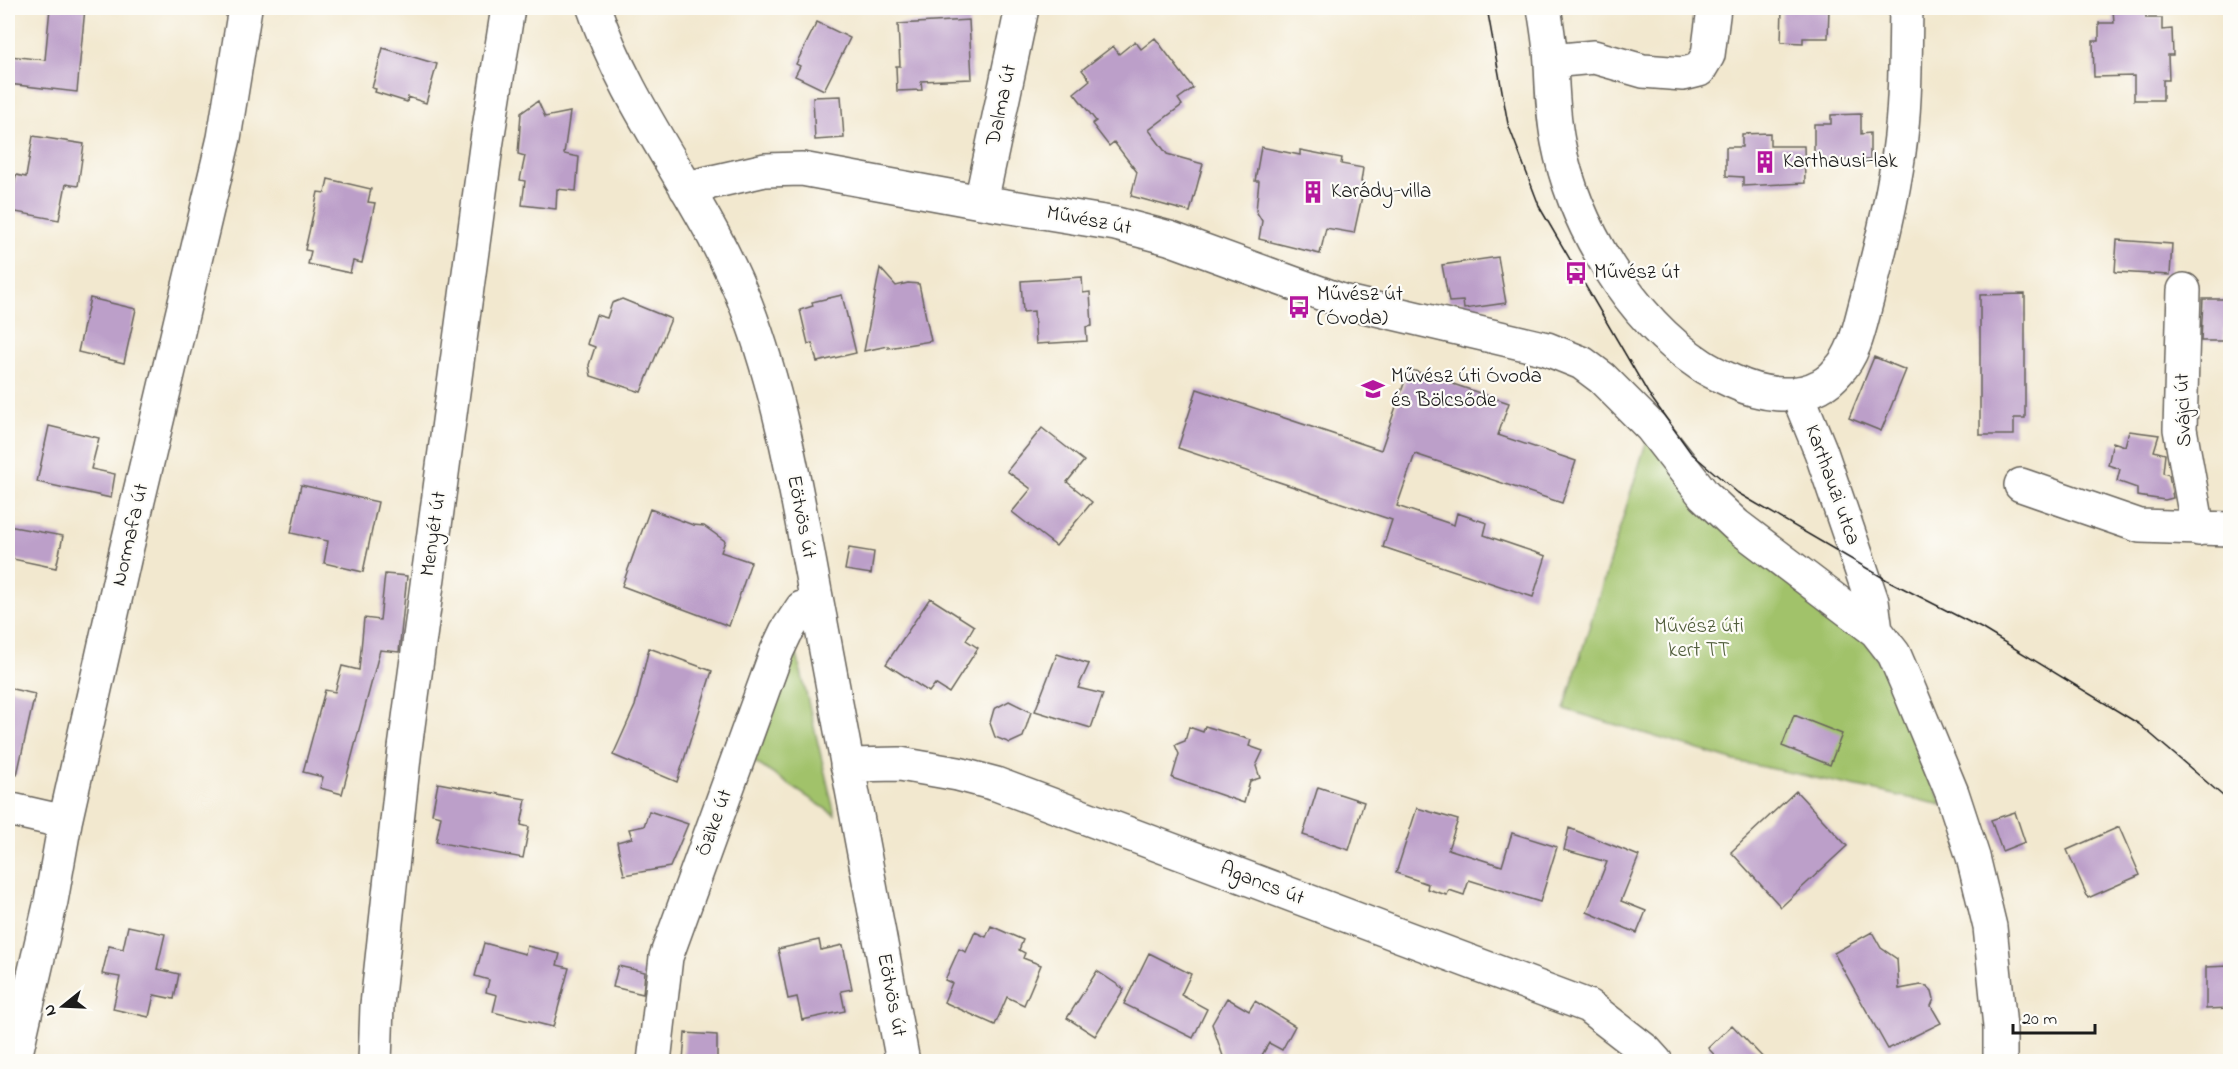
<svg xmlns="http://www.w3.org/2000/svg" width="2238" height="1069" viewBox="0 0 2238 1069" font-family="'Indie Flower',sans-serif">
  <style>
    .green { fill: #a1c26b; stroke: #5e6f44; stroke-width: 1.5 }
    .building { fill: #bc9fc9 }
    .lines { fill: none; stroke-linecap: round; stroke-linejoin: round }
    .minor-casing { stroke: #67635b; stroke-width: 36 }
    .minor { stroke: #fff; stroke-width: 33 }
    .tram { stroke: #1c1c1c; stroke-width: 1.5 }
    .labels { text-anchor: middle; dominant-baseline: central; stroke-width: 4.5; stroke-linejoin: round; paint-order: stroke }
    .street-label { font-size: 21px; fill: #1c1c1c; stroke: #fdfcf7 }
    .poi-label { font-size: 21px; fill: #1c1c1c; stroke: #fdfcf7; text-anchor: start }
    .park-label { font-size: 21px; fill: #515e3c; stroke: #fdfcf7 }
  </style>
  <rect width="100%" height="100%" fill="#fdfcf7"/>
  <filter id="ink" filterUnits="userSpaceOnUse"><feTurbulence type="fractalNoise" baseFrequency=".0167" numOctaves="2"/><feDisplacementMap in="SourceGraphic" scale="12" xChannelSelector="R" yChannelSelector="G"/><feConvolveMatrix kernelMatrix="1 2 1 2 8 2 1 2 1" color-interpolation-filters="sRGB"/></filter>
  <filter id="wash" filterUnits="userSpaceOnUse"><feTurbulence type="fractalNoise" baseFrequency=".008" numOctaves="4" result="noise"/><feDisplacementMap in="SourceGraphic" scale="24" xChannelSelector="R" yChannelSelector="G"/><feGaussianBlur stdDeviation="1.35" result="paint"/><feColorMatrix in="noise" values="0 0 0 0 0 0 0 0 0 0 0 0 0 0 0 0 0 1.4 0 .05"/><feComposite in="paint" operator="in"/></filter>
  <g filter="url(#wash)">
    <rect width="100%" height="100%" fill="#f2e8cf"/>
    <!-- green -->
    <path class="green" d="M1648,436L1860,633L1882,665L1942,805L1735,761L1564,709Z
      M788,653L797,655L835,815L747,757Z"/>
    <g id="blocks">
      <!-- building -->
      <path class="building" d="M50,8H85L77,92L8,84L10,56L45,60Z
        M1782,8H1829L1828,38H1803V43L1781,42Z
        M2113,9H2146V18H2162V30L2172,29L2173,55H2168L2169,80H2163V100H2134V76L2094,77L2093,41H2099V23H2114Z
        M969,20L972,79L921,81L922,90L897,91L896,66H900L898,24Z
        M817,22L850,38L824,90L795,76L800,66L796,64Z
        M1155,38L1193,88L1178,99L1182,105L1149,130L1167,154L1203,164L1190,212L1131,196L1137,172L1114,142L1109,146L1092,124L1096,121L1074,93L1090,80L1082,70L1113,46L1119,54L1135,41L1141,49Z
        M383,48L437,64L426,103L408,97L407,102L375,92L376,89L372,88Z
        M841,96L844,138L815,140L813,97Z
        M538,101L545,117L570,112L564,154L579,157L576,191L557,189L556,209L522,205L525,181L520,180L525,156L518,154L521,113Z
        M1861,114V134L1870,133V160H1814V124H1831V115Z
        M1770,133V146H1804L1805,183L1743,186V177L1726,176V147H1742V134Z
        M33,136L84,144L78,186L66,184L59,220L10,211L16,175L26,177Z
        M1261,147L1300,155V150L1342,158L1341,164L1363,168L1361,182L1365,183L1354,233L1326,228L1320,254L1259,239L1262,221L1256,211L1259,181H1255Z
        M328,179L371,189L368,202L375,203L362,263L353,261L350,273L308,264L311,251L305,250L318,192L325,193Z
        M2117,240L2172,244L2170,275L2115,272Z
        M1498,257L1506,303L1464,309L1463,301L1449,302L1442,265Z
        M880,268L896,286L908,283L919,284L931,341L888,348V346L864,351Z
        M1082,277L1083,293L1090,292L1092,326L1086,327L1087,341L1036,344L1034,311L1023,312L1021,281Z
        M2025,294V418H2014V435H1980V295Z
        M842,295L856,353L817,362L812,343L808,344L800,310L813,306L812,302Z
        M90,298L136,309L124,363L78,352Z
        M622,299L671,319L641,392L591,376L589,365L595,347L587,344L596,315L607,318L612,303Z
        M2203,299H2230V328H2224V341H2201Z
        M1874,357L1906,370L1881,431L1849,418Z
        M1409,369L1509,403L1498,435L1576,461L1562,503L1415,454L1397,506L1454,525L1457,513L1487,523L1484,535L1546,556L1533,597L1383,547L1392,520L1178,448L1197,389L1381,450Z
        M49,426L99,438L91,469L115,474L111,498L37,482Z
        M1042,428L1084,461L1067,482L1092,502L1056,546L1012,512L1031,489L1007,471Z
        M2129,431L2159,435L2154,451L2165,454L2163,473L2169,475L2173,498L2165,500L2137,496V488L2117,481L2120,469L2108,465L2113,442L2125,446Z
        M301,485L378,502L363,572L324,563L328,541L291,533Z
        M650,509L693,525L704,526L725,541L721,552L751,562L729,626L622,586Z
        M8,526L63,536L56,568L8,558Z
        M849,548L874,552L871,574L845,570Z
        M385,574L407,576L399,652L380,650L342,794L320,788L323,777L303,772L325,690L335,692L342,666L359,670L364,618L380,620Z
        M930,598L974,626L966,640L978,648L949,693L935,684L929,692L886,664Z
        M649,648L712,671L677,782L613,755L635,706Z
        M1057,654L1089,664L1078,688L1103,694L1091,728L1035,711Z
        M8,688L35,694L17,775L8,774Z
        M1009,701L1031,712L1023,737L1010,743L995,737L990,723L994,709Z
        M1794,715L1842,734L1830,765L1782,746Z
        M1205,726L1251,740L1249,746L1263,751L1256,766L1260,778L1250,781L1244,803L1172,778L1179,754L1175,745L1185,741L1189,727L1203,732Z
        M438,783L526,799L521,825L529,827L523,858L436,842L441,816L432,814Z
        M1318,787L1364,802L1349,850L1303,835Z
        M1796,791L1847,846L1781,907L1731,852Z
        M1417,808L1458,820L1448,849L1502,866L1512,833L1557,847L1540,902L1469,880L1464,895L1449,890L1447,895L1427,889L1428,884L1396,873Z
        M649,811L688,824L670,867L624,875L617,842L632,838L629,829L644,826Z
        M2015,812L2025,842L2002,851L1991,820Z
        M2119,827L2140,875L2088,898L2067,850Z
        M1569,828L1639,856L1621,901L1646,911L1637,933L1587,912L1607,862L1564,850Z
        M128,926L165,934L157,969L179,974L174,999L154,995L149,1017L113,1009L120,977L102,974L109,946L123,949Z
        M991,926L1023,940L1019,950L1025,953L1023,958L1041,965L1024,1005L1007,997L995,1025L944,1002L952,983L945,980L959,949L966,952L975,932L986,937Z
        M1872,932L1881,948L1897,959L1899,989L1921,985L1927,986L1932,991L1934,999L1931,1006L1941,1023L1888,1049L1834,953Z
        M819,940L821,950L843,945L852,989L841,991L845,1011L802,1020L797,997L788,999L778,949Z
        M484,943L525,954L527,946L560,954L557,965L569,968L553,1027L493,1012L497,995L486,992L489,980L475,976Z
        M1149,953L1191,974L1181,995L1207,1009L1193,1038L1124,1004Z
        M618,966L645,972L643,994L613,987Z
        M2230,966V1008L2206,1009V967Z
        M1097,971L1124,989L1095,1036L1067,1018Z
        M1227,998L1249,1011L1255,1001L1295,1026L1282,1050L1269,1043L1258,1062H1225L1212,1024Z
        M1732,1025L1767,1062H1721L1708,1048Z
        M685,1033L717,1035V1062H683Z"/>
    </g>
  </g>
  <g filter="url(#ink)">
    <use href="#blocks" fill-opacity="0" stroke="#67635b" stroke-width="1.5"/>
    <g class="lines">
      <!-- minor casing -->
      <g class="minor-casing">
        <path id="minor" d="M594,8C629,113 706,201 746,305C784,403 800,515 820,618C847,766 875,914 903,1062
          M1544,8C1547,26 1550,45 1551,63C1552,90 1553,116 1558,142C1574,225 1630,318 1701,365C1711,372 1723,377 1734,382C1759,394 1795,400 1820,386C1826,383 1834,376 1838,371C1855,354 1860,325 1866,303C1879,253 1892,203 1899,152C1906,104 1905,56 1906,8
          M1551,61L1594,57L1643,71L1683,74L1699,70L1708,55L1714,8
          M686,188L765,170L802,169L981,202L1116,224L1169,238L1342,301L1547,349L1582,363L1602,378L1651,427L1704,495L1736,525L1876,631
          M981,202L1022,8
          M2184,290L2180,429L2198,529
          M1797,393L1821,452L1872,601L1876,631L1894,654L1906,682L1952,793L1973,857L1990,927L2000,1027V1062
          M2021,485L2140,526L2230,529
          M847,765L900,764L958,774L996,784L1588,1006L1646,1051L1656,1062
          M8,809L65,822
          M14,1062L51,901L65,822L126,551L224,138L245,8
          M375,1062L377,1005L405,748L486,147L508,8
          M654,1062L666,957L777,651L786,632L802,608L817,605"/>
      </g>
      <!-- minor -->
      <use href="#minor" class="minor"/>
      <!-- tram -->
      <path class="tram" d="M1487,8L1508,124L1540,208L1648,393L1691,453L1738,493L1887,580L1981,628L2139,724L2230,802"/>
    </g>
  </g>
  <!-- icons -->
  <defs>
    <g id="building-bare" transform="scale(1.8)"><path d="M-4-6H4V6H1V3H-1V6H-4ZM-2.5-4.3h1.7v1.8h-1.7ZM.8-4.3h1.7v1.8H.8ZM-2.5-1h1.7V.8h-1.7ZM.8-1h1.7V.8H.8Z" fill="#b5179e" stroke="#fdfcf7" stroke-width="2.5" paint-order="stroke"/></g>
    <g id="bus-bare" transform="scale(1.8)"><path d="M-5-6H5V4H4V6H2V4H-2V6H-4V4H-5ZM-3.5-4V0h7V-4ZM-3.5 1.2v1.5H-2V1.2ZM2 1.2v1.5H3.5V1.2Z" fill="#b5179e" stroke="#fdfcf7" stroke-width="2.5" paint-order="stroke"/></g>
    <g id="school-bare" transform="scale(1.8)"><path d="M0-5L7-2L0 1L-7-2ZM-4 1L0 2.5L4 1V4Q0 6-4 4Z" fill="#b5179e" stroke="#fdfcf7" stroke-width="2.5" paint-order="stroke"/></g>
  </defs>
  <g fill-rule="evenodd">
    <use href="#building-bare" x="1765" y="162"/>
    <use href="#building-bare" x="1313" y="192"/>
    <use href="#bus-bare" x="1576" y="273"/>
    <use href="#bus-bare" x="1299" y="307"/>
    <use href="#school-bare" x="1373" y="389"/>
  </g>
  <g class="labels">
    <!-- street labels -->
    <g class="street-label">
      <text transform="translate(1002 105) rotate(-78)">Dalma út</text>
      <text transform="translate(1089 221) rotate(11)">Művész út</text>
      <text transform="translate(2184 410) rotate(-92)">Svájci út</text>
      <text transform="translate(1832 485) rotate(70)">Karthauzi utca</text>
      <text transform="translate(801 517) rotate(79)">Eötvös út</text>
      <text transform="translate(434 534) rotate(-82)">Menyét út</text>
      <text transform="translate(131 535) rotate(-77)">Normafa út</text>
      <text transform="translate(715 823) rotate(-70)">Őzike út</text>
      <text transform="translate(1262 884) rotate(21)">Agancs út</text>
      <text transform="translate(891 995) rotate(79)">Eötvös út</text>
    </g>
    <!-- poi labels -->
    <g class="poi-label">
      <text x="1783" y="162">Karthausi-lak</text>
      <text x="1331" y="192">Karády-villa</text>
      <text x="1594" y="273">Művész út</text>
      <text x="1317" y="295">Művész út<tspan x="1317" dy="24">(Óvoda)</tspan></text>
      <text x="1391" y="377">Művész úti Óvoda<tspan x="1391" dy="24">és Bölcsőde</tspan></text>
    </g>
    <!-- park labels -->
    <g class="park-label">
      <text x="1699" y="627">Művész úti<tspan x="1699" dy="24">kert TT</tspan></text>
    </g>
  </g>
  <!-- margin -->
  <rect width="2238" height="1069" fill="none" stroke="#fdfcf7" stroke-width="30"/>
  <!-- north arrow -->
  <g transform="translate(63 1006) rotate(252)" stroke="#fdfcf7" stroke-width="4.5" paint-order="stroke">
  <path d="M0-4.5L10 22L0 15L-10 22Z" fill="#1c1c1c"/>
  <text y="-9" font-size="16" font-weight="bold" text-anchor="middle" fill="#1c1c1c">N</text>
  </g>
  <!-- scale -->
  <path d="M2013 1024v9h82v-9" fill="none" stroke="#1c1c1c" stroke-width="3"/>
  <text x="2022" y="1024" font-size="18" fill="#1c1c1c" stroke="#fdfcf7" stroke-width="4.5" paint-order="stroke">20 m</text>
</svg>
